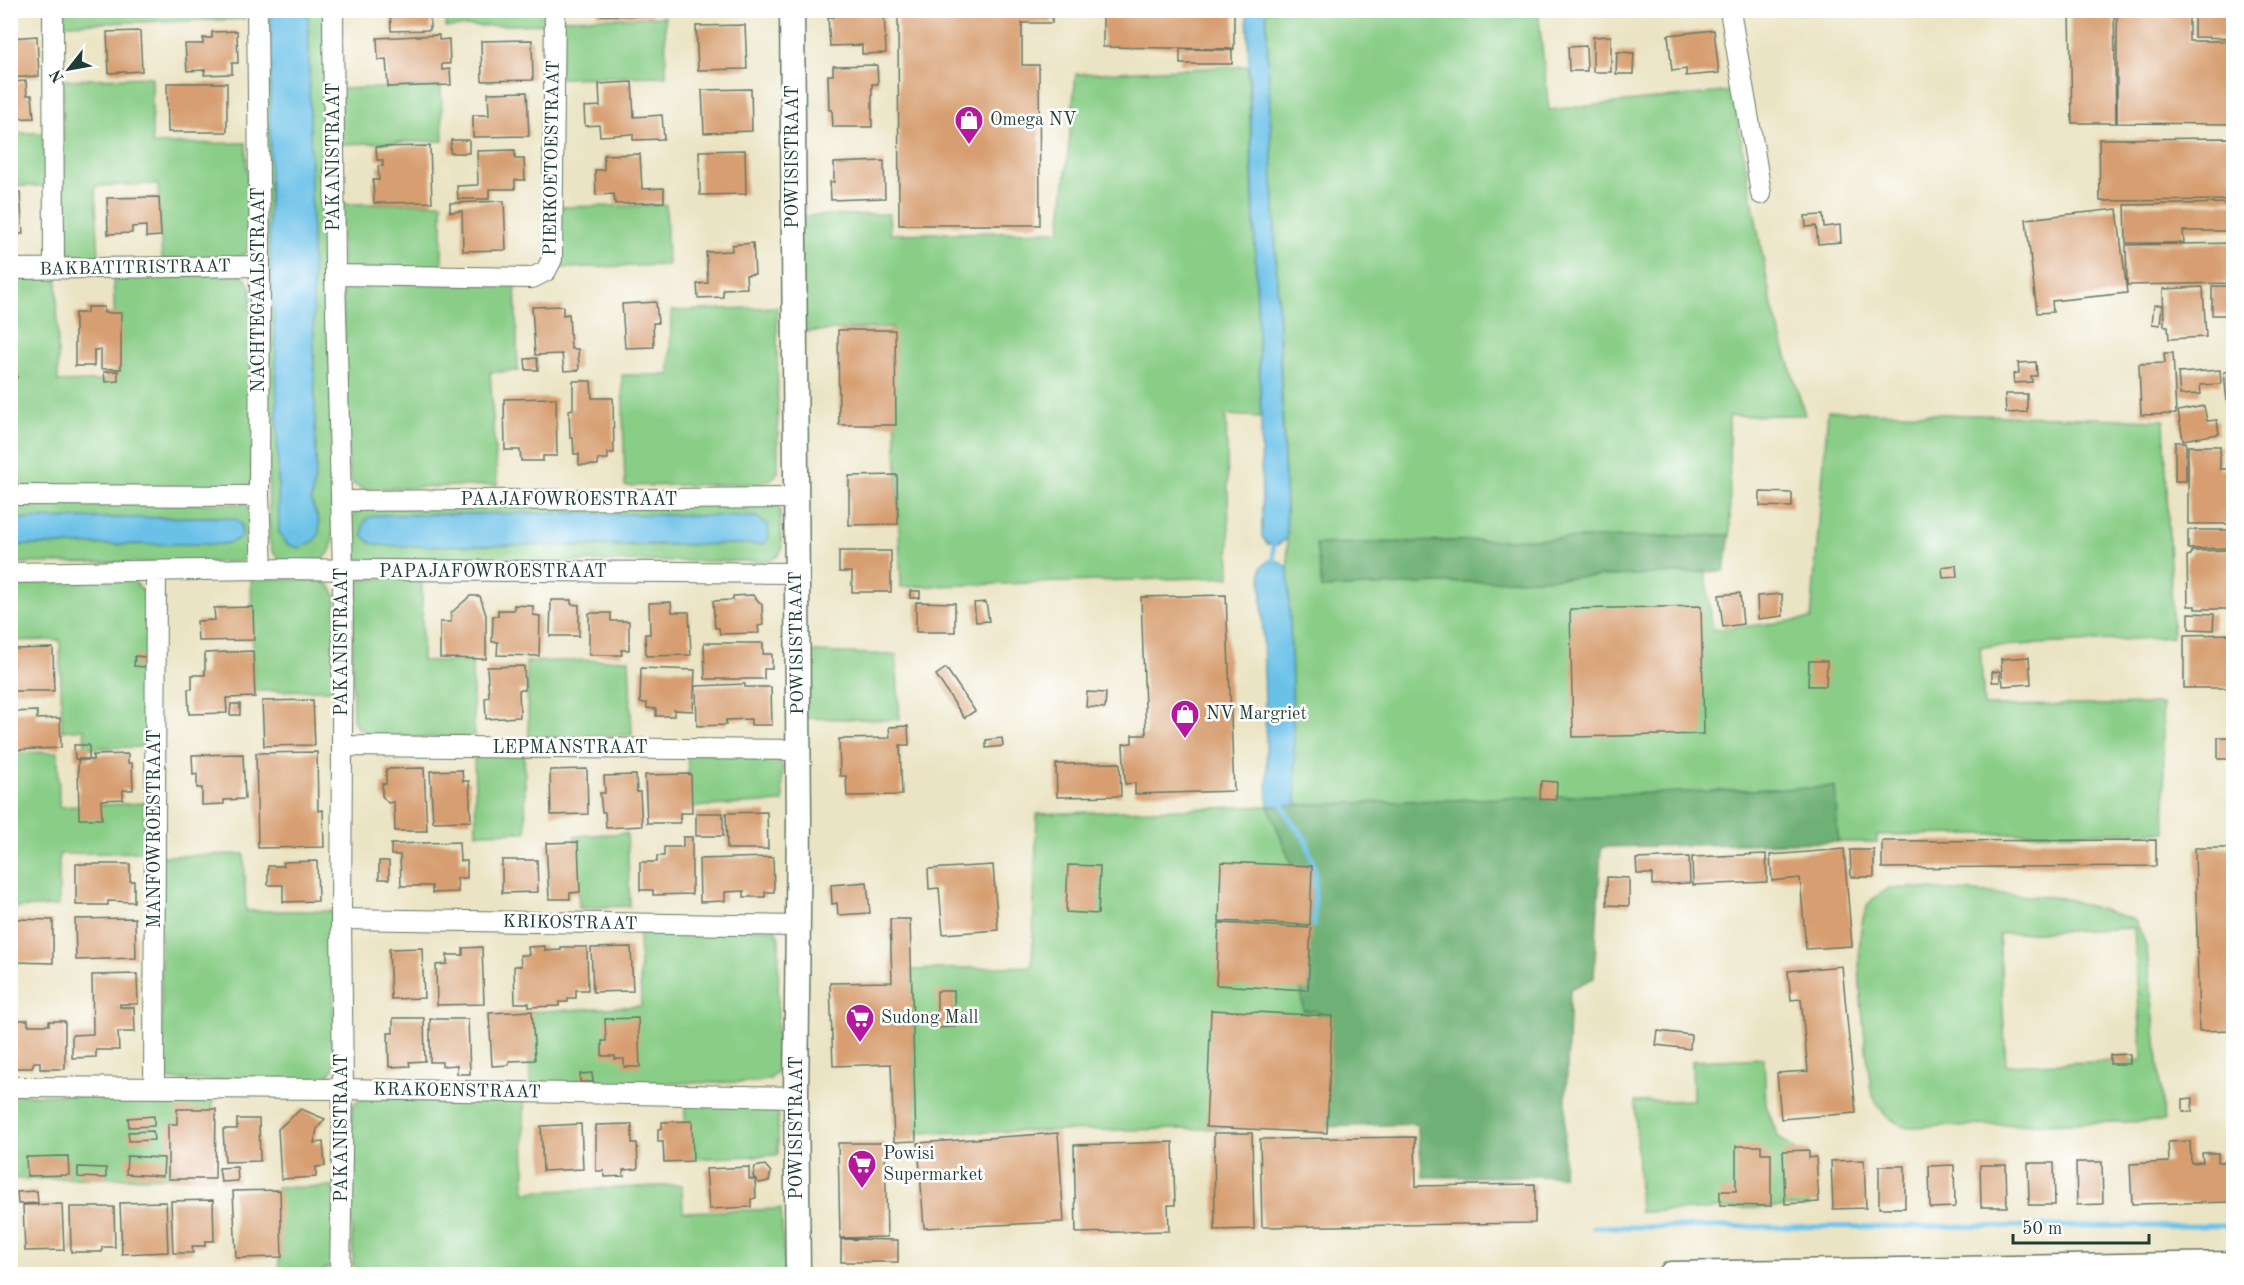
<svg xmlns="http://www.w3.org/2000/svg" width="2244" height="1285" viewBox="0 0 2244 1285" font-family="'Old Standard TT',serif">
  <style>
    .green { fill: #89cd87; stroke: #54855e; stroke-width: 1.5; fill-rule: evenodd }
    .forest { fill: #6eb074; stroke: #467654; stroke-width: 1.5 }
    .water { fill: #6bc1e8; stroke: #457f8e; stroke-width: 1.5 }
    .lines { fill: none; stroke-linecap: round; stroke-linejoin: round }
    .stream { stroke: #6bc1e8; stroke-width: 5 }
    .building { fill: #d79f71 }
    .minor-casing { stroke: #676; stroke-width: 22 }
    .tertiary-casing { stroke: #676; stroke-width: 27 }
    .minor { stroke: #fff; stroke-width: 20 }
    .tertiary { stroke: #fff; stroke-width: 24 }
    .labels { text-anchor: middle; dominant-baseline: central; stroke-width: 5; stroke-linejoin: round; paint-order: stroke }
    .poi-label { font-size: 18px; fill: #1f3d34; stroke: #fff; text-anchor: start }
    .street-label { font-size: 18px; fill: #1f3d34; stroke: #fff }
  </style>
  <rect width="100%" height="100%" fill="#fff"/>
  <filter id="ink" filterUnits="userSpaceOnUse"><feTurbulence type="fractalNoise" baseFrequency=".0167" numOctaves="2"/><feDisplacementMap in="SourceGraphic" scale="12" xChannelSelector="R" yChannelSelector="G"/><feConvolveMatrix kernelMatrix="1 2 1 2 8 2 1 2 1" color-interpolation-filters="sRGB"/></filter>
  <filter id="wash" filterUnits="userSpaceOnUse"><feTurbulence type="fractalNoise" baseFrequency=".008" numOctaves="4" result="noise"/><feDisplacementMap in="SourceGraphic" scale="24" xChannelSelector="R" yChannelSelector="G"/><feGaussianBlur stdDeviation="1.35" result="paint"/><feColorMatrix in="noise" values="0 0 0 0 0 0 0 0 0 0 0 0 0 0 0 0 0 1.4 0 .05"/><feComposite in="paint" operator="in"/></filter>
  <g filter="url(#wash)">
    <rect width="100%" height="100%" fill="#ebe4c4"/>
    <!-- green -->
    <path class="green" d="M244,11V19L64,24L63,11Z
      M263,11H271L269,237L276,355L279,532L319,522L311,501L316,470L308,11H324L333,540C330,569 301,565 279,559L273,552L269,540Z
      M445,11H548V24L446,27Z
      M1266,11H1538L1549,110L1732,91L1772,307L1805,415L1729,416L1730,535L1316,544L1322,588L1705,572L1713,630L1811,619L1828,411L2164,420L2173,637L1980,647L1984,706L2162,704L2166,832L1877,835V842H1838L1835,787L1296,805L1283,419Z
      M665,17L666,76L560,78L559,19Z
      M1248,66L1261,417L1226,415L1230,577L901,587L892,327L800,332L797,216L889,214L890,234L1060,231L1076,74Z
      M152,77V144L246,143L249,245L246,253L236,259H162L158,184L95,186L99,258H81L70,253L62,230L63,80Z
      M441,86L443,141L340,144V89Z
      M10,133H49L50,186H11Z
      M442,203V271L343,268L339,204Z
      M666,205L668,265L560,268L558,207Z
      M57,273L58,382L117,380L113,274H239L246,279L251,289L252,482L248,488H11L10,384L16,383L11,274Z
      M352,281L515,283L518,371L490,372L497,485L362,489L353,484L349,475L343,292L346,286Z
      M777,307L778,472L771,480L758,484L625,486L622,375H670L671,311Z
      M11,501L246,504C257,519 259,546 246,560L235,562L11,563L10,545L222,544L232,542L241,537L242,525L219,517L11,519Z
      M774,502L780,509L782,549L777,557L768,561L369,562L357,559L349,552C350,537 346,516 361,508ZM576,513L756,517L769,537L762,544L576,546L381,515Z
      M422,577V661H472L474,737H373L357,727L353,720V594L356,584L363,579Z
      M131,578L144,592L148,603V747L85,748L84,729L62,731L60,640L11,641L10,580Z
      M251,578L323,580L331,587L336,597L335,690L254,691Z
      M814,652L896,655L900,720L802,718L806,655Z
      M629,659L632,735L529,738L526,662Z
      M687,751L777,758L782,766L783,802L690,807Z
      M58,752L59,807L144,803V852L59,854V906L11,908L10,753Z
      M524,753L526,832L476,833L474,754Z
      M1268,806L1291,863L1303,1010L1318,1011L1316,1127L916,1133L911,970L1032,966L1037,814Z
      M627,833L630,906L579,908L575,836Z
      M244,854L246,911H333L334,1068L328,1076L320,1080H170L162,1074L160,856Z
      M1889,888H1913L2063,898L2134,920L2139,928L2147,949L2164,1121L1908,1127C1885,1120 1882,1112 1871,1092C1868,1053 1846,929 1871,901C1876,896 1884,892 1889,888ZM2134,928L2142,1060L2006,1065L1999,934Z
      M639,925L775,929L779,938L777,1071L770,1079L757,1082L530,1085L528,1012L641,1006Z
      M1764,1058L1766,1105L1778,1137L1807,1159L1809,1206L1640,1212L1635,1102L1693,1100L1692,1061Z
      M10,1095L213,1096L212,1177L11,1179Z
      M360,1098L524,1100L525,1192L682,1185L683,1212L781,1209L785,1274H363L353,1265L350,1186L352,1106Z
      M684,1101L771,1106L778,1114V1155L688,1159Z
      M277,1187H334V1260C321,1282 302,1274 279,1274Z"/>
    <!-- forest -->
    <path class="forest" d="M1730,535L1724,571L1322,588L1316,544Z
      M1835,787L1838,842L1601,847L1594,978L1570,989L1563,1176L1423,1177L1417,1124L1316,1127L1318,1012L1303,1010L1291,863L1268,806Z"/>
    <!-- water -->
    <path class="water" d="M271,11H308L316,470L311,501L319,522V534L313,542L299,548L287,544L279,532L276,355L269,237Z
      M1247,11H1266L1287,539L1277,545L1267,544L1262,536L1261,417Z
      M576,513L756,517L768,525L769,537L763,544L385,546L371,543L363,536V526L367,518L381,515Z
      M219,517C237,519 242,517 242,537L232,542L222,544L11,545V519Z
      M1268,561H1278L1288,568L1296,805L1268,806L1261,568Z"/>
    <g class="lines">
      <!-- stream -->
      <path class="stream" d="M1273,539L1274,566
        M1280,799L1291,821L1306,840L1315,870L1314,926
        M1593,1227L2234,1226"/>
    </g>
    <g id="blocks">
      <!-- building -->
      <path class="building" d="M390,10H430V30L391,31Z
        M598,10H652V16L598,15Z
        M657,10H668V15L657,14Z
        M834,10H884L886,53L862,54V45L830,46L828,17H834Z
        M898,10H1052V23H1022V65H1039L1040,225H899Z
        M1103,10H1234V49L1103,47Z
        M1788,10H2009V14H1788Z
        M2070,10H2114L2116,123H2072Z
        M2117,10H2189V41H2234V124L2117,123Z
        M2194,10H2234V38L2194,37Z
        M745,25L747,69L698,70L696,26Z
        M1714,30L1719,73L1686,76V69L1672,71L1668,35Z
        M140,31L142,71L109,73L107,32Z
        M237,31L238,63H232V74L204,75L205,70L187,71L185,44H203V38H212V32Z
        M439,35V40L449,39L450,64H442V70L450,69L451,85L388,87L386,59L378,60L377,38Z
        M37,36L39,76L10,78V38Z
        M1611,36V72H1593V37Z
        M532,40L533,80L482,81L481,41Z
        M1586,46L1587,71H1569L1568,47Z
        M1180,49L1232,50V64H1180Z
        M1617,52L1634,53L1633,74H1616Z
        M877,65L878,84H872V127H833L832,110H829L828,75H833V66Z
        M26,81L27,95H32L34,118L10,119V82Z
        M632,82L634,117L662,115L664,139L633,140V134L600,136L599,125L585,126L584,107L600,106L599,84Z
        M167,83H227V132H168Z
        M751,89L752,131L704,133L702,90Z
        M527,92L529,136L473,137V115H489L488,93Z
        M2234,138V200L2100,201L2099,139Z
        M451,140H469V153H450Z
        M430,146L432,202L374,203L373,180H379L378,166H383V160H377L376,147Z
        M515,150V159H524L525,180H515V189H489V199H458L457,186L478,185L477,151Z
        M745,150L746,194L700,195L699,151Z
        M640,154L642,189L664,188V202L615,204L614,194L596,195L595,170H604V155Z
        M884,161L885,198L831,200L830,182H834V163Z
        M20,192L23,234H10V193Z
        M159,197L161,236L146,237V226L132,227V233L108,234L107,198Z
        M504,201L506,250L463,251L462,211L450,212V203Z
        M2234,203V231H2183L2184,243H2126L2125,205Z
        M2117,209L2127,293L2052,301L2053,312L2037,313L2026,219Z
        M1823,215L1824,227L1840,225L1841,242L1818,244L1816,226L1806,227L1805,216Z
        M753,243L755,274L746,275L747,288L723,289V297L698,298L697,284L708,283L706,252L732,251V245Z
        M2234,243V283L2127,285L2126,245Z
        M2212,286H2234V315H2212Z
        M2203,287L2206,337L2169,339L2168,326H2164L2163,289Z
        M656,302L658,323H653L654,347L625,348L622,304Z
        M2154,305H2162L2160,325L2152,324Z
        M563,306V315L569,314L571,349H578L579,370L564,371L562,354L535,355L532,307Z
        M87,307H104V313H121V369H101V350H94V366H75V313H87Z
        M838,330H895L896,425H839Z
        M10,350L16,351L17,378H10Z
        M2164,353H2173L2176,414L2141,415L2139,364L2165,363Z
        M537,358L538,370H526L525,359Z
        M2036,362L2037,376H2031L2032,382L2014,383L2013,374L2019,373L2018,363Z
        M2220,370L2221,384L2200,385L2201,394L2180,395L2178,373Z
        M118,371V381L105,382L104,372Z
        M2234,371V402H2227L2224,372Z
        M573,381H591L592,398H613L614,453H608V459H598V465H579V454H574L573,438H570L569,410L573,409Z
        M2005,394H2027V412L2006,413Z
        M556,398L557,456H543V461H521L520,450H505L504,399Z
        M2204,406L2207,421L2217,420L2219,434L2183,440L2178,411Z
        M2175,442H2186V481H2175Z
        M2188,446H2220V469H2234V524H2188Z
        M897,475L898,524L849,525V476Z
        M1760,492L1792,493V507L1760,506Z
        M2188,530H2234V548L2188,549Z
        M2234,550V609H2195V606H2188L2187,556L2191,555V551Z
        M839,551H891V592H852V572H839Z
        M1956,565L1957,577L1943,578L1942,567Z
        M910,591H920V598H910Z
        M1740,593L1743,624L1723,627L1719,595Z
        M1782,594L1783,616L1758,619L1757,596Z
        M753,595L762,605L763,625L758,626L759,633L720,634L719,628H715L713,601L733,600V596Z
        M1226,595L1234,791L1135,794V783L1125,784L1123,744L1132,743V735H1146L1141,597Z
        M470,596H480L486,615V659L440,658V622H451V613Z
        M551,600H571V604L579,605V636H550Z
        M671,602L672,612H689L691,655L646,656L645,634H650L649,603Z
        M916,602L955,603V632H916Z
        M986,602L989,621L976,622L974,603Z
        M514,605L533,606V615L540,616L539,656L497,655L498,642H492L493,616H498V610H514Z
        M1701,606L1704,734L1573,737L1570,609Z
        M253,607L254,640L198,641L197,621L215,620L214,608Z
        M589,613H611V621H629V650H621L622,655H589Z
        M2189,613L2214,614L2213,630L2189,629Z
        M2234,634V688H2184V635Z
        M704,643H763V654H772V669H764V679H705Z
        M53,648L54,691H13V649Z
        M253,651L255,697L226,698L227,713L189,714L188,689H192V675H205V653Z
        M135,656L146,657L145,667L134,666Z
        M2029,657L2031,684L2003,686L2001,659Z
        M1809,661H1827L1826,686H1808Z
        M524,666L525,690H519L520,717L486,719L485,698L489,697L487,667Z
        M641,668L695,670L693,711L674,710V716H656V709L647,708V703H640Z
        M946,668L975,711L964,718L936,675Z
        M2000,671V682H1992V672Z
        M745,684V687H771L772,725H751V719L726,720V725L697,726L696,686Z
        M1087,692L1106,693L1105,708L1086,707Z
        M313,700L315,745L264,746L262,701Z
        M231,704H240V715H230Z
        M37,711V719L60,718L61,748L12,750L10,712Z
        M908,726L909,745H900L902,795L847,796L846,776H840L839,739L890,738L889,727Z
        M2218,737H2234V759H2218Z
        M1002,738L1003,746L986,748V740Z
        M74,745H89V759H75Z
        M317,752L318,811L323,810L324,847L258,848L256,753Z
        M128,754V763H132L133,790H123V799L101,800L102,819H79L78,760H93V755Z
        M243,754L245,799L224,800V804L202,805V788H197V774L193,775L192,755Z
        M1120,763L1121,796L1057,797L1056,764Z
        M424,768L427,831H395L394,802L388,803L382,796V784H386V769Z
        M587,769L588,814L551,815L550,770Z
        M462,770L463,781H469L471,821L433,822L430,771Z
        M691,774L692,813H680V823H647L645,775Z
        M636,775L637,792H640L642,826L606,828L605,812H602L600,793H605L604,776Z
        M1541,781L1557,782L1556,800L1540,799Z
        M767,812L768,849H727L726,813Z
        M696,813H723V836H696Z
        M683,837H692V894L653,895V890H640V862H657V856H664V847H683Z
        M2156,840V866L1882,868V841Z
        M459,842L460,861H467V878H457L458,892L432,893V886H401L400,855H391V844Z
        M578,842L580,892L570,893V899H549L546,843Z
        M2195,848H2234V1030L2199,1031Z
        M1844,849L1852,946L1806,949L1800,878L1772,881L1770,855Z
        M1850,850H1874V877H1851Z
        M1766,854L1767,882L1693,885L1692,857Z
        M773,857L774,892H765V897H744V891L725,892V901L700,902L699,859Z
        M1689,857L1690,883L1652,885V874H1637L1636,859Z
        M502,860H537L538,892L502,893Z
        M317,861L318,901L283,902V885H268V866H284L283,862Z
        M379,861H389V879H379Z
        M1221,862L1312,866L1310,925L1219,921Z
        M76,864H130V881H134V902L108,901V905H76Z
        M993,865L998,930L943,934L939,888L929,889L928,869Z
        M1068,865L1100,866L1098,914L1066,912Z
        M1607,877L1629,878V906L1607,905Z
        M867,882L870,913L838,915L837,903L832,904L831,885Z
        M135,918L136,958L76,960L75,919Z
        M16,919L53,920V963L16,962V946H11L12,926H16Z
        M890,919H910L916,1141L894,1142L891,1064L833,1066L830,983L892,982Z
        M1219,923L1311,928L1308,990L1216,985Z
        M545,946V951L561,950V947H587L588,990H576V998H568V1002H559V1006L529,1007V1003H515L514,966H521L520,955H529L528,947Z
        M482,947L484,1004L437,1005L436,965L447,964V955H463V948Z
        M631,947L633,991L593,992L591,948Z
        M422,948L424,998L391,999L389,949Z
        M1842,966L1856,1113L1781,1119L1777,1073L1808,1071L1801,999L1791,1000L1788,971Z
        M137,974L138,1004H120V1007H134L135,1032H118L119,1050H96V1057L72,1058V1035L93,1034L92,975Z
        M937,991H954L955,1027L937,1028Z
        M1211,1010L1332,1016L1327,1133L1206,1127Z
        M532,1011L535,1060L509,1061V1065L492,1066L489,1013Z
        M393,1018H424L425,1061L409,1062L410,1066L389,1067L388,1033H393Z
        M638,1018L640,1067H624V1059H615V1056H602V1041H606L605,1019Z
        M430,1019H468L470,1074H457V1065L442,1066V1062H430Z
        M13,1020H28V1025H49V1021H65V1069H40V1062H34L32,1068H10Z
        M1658,1031L1691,1035L1690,1049L1656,1045Z
        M2130,1054V1064H2110V1055Z
        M592,1073L593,1082H580V1074Z
        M2193,1098L2192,1112H2183V1099Z
        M177,1109H216L215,1179H168V1124H177Z
        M301,1109L325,1119L317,1129L314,1143L323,1142L325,1166L316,1167V1177L281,1179L278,1129Z
        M154,1116V1126L129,1127L128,1118Z
        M237,1119H259L260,1161L225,1162L223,1129H237Z
        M692,1121L693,1161L664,1162L663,1142H658V1129L662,1128V1122Z
        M581,1124L583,1169L543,1171L541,1126Z
        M632,1124V1143H637L638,1169L623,1170L624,1176L605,1177L604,1171H596V1125Z
        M153,1131L154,1140L129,1141L128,1132Z
        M1058,1133L1064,1222L924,1228L918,1143Z
        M1214,1133H1252L1254,1229L1215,1230Z
        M1415,1137L1416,1186L1535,1184V1223L1262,1227L1260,1139Z
        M2190,1141L2191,1163L2203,1162L2202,1153H2218V1162H2234V1202L2132,1204L2130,1164L2169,1162L2168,1142Z
        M1173,1142L1175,1205H1168L1169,1231L1076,1233L1074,1145Z
        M838,1143H885L887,1237L840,1238Z
        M1736,1146H1761V1153H1771V1206L1720,1205V1191H1736Z
        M1809,1150V1158L1816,1157L1819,1202L1785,1204L1783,1151Z
        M68,1156L69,1175L27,1176L26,1157Z
        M127,1156L164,1158L163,1176L126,1174Z
        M1864,1160L1866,1208L1833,1209L1831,1161Z
        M2076,1162H2102L2103,1204L2077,1205Z
        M2028,1163H2054L2055,1205H2029Z
        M765,1165L771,1172L769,1181L759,1183L753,1176L755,1167Z
        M1954,1165L1955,1207L1930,1208L1929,1166Z
        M1980,1165H2006L2007,1207H1981Z
        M1879,1166H1905V1208H1879Z
        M78,1167L106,1168V1178L78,1177Z
        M237,1167L238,1181L221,1182L219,1168Z
        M749,1167V1179H755L756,1198L751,1199V1207L709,1209L706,1169Z
        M280,1190L282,1257L236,1258L233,1191Z
        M37,1191L38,1203L18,1204L17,1192Z
        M213,1200L214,1241H205V1246H192L193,1253H173L171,1201Z
        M166,1202L168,1252L122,1254L120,1203Z
        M62,1204L64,1250L25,1251L23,1205Z
        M70,1207H114L115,1247H102V1252H71Z
        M841,1239L898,1240V1262H841Z"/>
    </g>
  </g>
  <g filter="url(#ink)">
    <use href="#blocks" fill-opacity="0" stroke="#676" stroke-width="1.5"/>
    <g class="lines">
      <!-- minor casing -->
      <g class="minor-casing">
        <path id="minor" d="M53,10L54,268
          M257,10L260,266L259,496L262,569
          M333,10L335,275L343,571L341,919L343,1089L340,1274
          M1730,10C1740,72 1752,132 1761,194
          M10,269L260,266
          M335,275L532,278L546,271L552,259L555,10
          M10,495L259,496
          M342,501L796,498
          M10,573L262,569L796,573
          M342,746L798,750
          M341,919L798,926
          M154,1086L156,572
          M10,1087L343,1089L796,1097"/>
      </g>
      <!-- tertiary casing -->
      <g class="tertiary-casing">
        <path id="tertiary" d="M792,10L799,820L796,1097L798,1274
          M1671,1274L2234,1264"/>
      </g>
      <!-- minor -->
      <use href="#minor" class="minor"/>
      <!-- tertiary -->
      <use href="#tertiary" class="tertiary"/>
    </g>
  </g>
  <!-- icons -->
  <defs>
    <g id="shop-pin" transform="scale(1.5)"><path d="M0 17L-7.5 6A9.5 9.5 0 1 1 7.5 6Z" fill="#b5179e" stroke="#fff"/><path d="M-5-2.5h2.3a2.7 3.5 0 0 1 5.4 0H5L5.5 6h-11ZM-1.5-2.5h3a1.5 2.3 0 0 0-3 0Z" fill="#fff"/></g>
    <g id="supermarket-pin" transform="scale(1.5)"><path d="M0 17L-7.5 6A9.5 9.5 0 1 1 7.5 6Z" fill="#b5179e" stroke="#fff"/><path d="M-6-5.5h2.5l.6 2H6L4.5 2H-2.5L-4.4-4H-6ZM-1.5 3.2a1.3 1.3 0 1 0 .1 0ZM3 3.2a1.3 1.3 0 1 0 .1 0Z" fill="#fff"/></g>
  </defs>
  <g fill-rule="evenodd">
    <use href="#shop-pin" x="969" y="120"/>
    <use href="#shop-pin" x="1185" y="714"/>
    <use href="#supermarket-pin" x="860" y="1018"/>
    <use href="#supermarket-pin" x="862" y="1164"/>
  </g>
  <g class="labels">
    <!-- poi labels -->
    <g class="poi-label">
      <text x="990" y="120">Omega NV</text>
      <text x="1206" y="714">NV Margriet</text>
      <text x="881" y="1018">Sudong Mall</text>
      <text x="883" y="1154">Powisi<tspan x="883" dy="21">Supermarket</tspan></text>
    </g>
    <!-- street labels -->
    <g class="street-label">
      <text transform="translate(334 157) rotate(-90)">PAKANISTRAAT</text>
      <text transform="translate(793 157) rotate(-90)">POWISISTRAAT</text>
      <text transform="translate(552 158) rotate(-89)">PIERKOETOESTRAAT</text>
      <text transform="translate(135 268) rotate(-1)">BAKBATITRISTRAAT</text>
      <text transform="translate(259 290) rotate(-90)">NACHTEGAALSTRAAT</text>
      <text x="569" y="500">PAAJAFOWROESTRAAT</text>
      <text x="493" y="572">PAPAJAFOWROESTRAAT</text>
      <text transform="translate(342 642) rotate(-90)">PAKANISTRAAT</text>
      <text transform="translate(797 643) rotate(-91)">POWISISTRAAT</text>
      <text x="570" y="748">LEPMANSTRAAT</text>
      <text transform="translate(155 829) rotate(-90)">MANFOWROESTRAAT</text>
      <text transform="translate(570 923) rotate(1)">KRIKOSTRAAT</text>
      <text transform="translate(457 1091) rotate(1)">KRAKOENSTRAAT</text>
      <text transform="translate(342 1128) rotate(-90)">PAKANISTRAAT</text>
      <text transform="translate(797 1128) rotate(-90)">POWISISTRAAT</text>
    </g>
  </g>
  <!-- margin -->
  <rect width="2244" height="1285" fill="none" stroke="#fff" stroke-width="36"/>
  <!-- north arrow -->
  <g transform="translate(69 69) rotate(239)" stroke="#ffffff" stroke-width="4.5" paint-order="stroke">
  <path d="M0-4.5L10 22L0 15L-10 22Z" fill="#1f3d34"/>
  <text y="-9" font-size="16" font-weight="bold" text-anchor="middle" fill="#1f3d34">N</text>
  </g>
  <!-- scale -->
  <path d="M2013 1234v9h136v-9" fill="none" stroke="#1f3d34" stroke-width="3"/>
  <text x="2022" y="1234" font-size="18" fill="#1f3d34" stroke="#ffffff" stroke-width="4.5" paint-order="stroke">50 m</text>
</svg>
